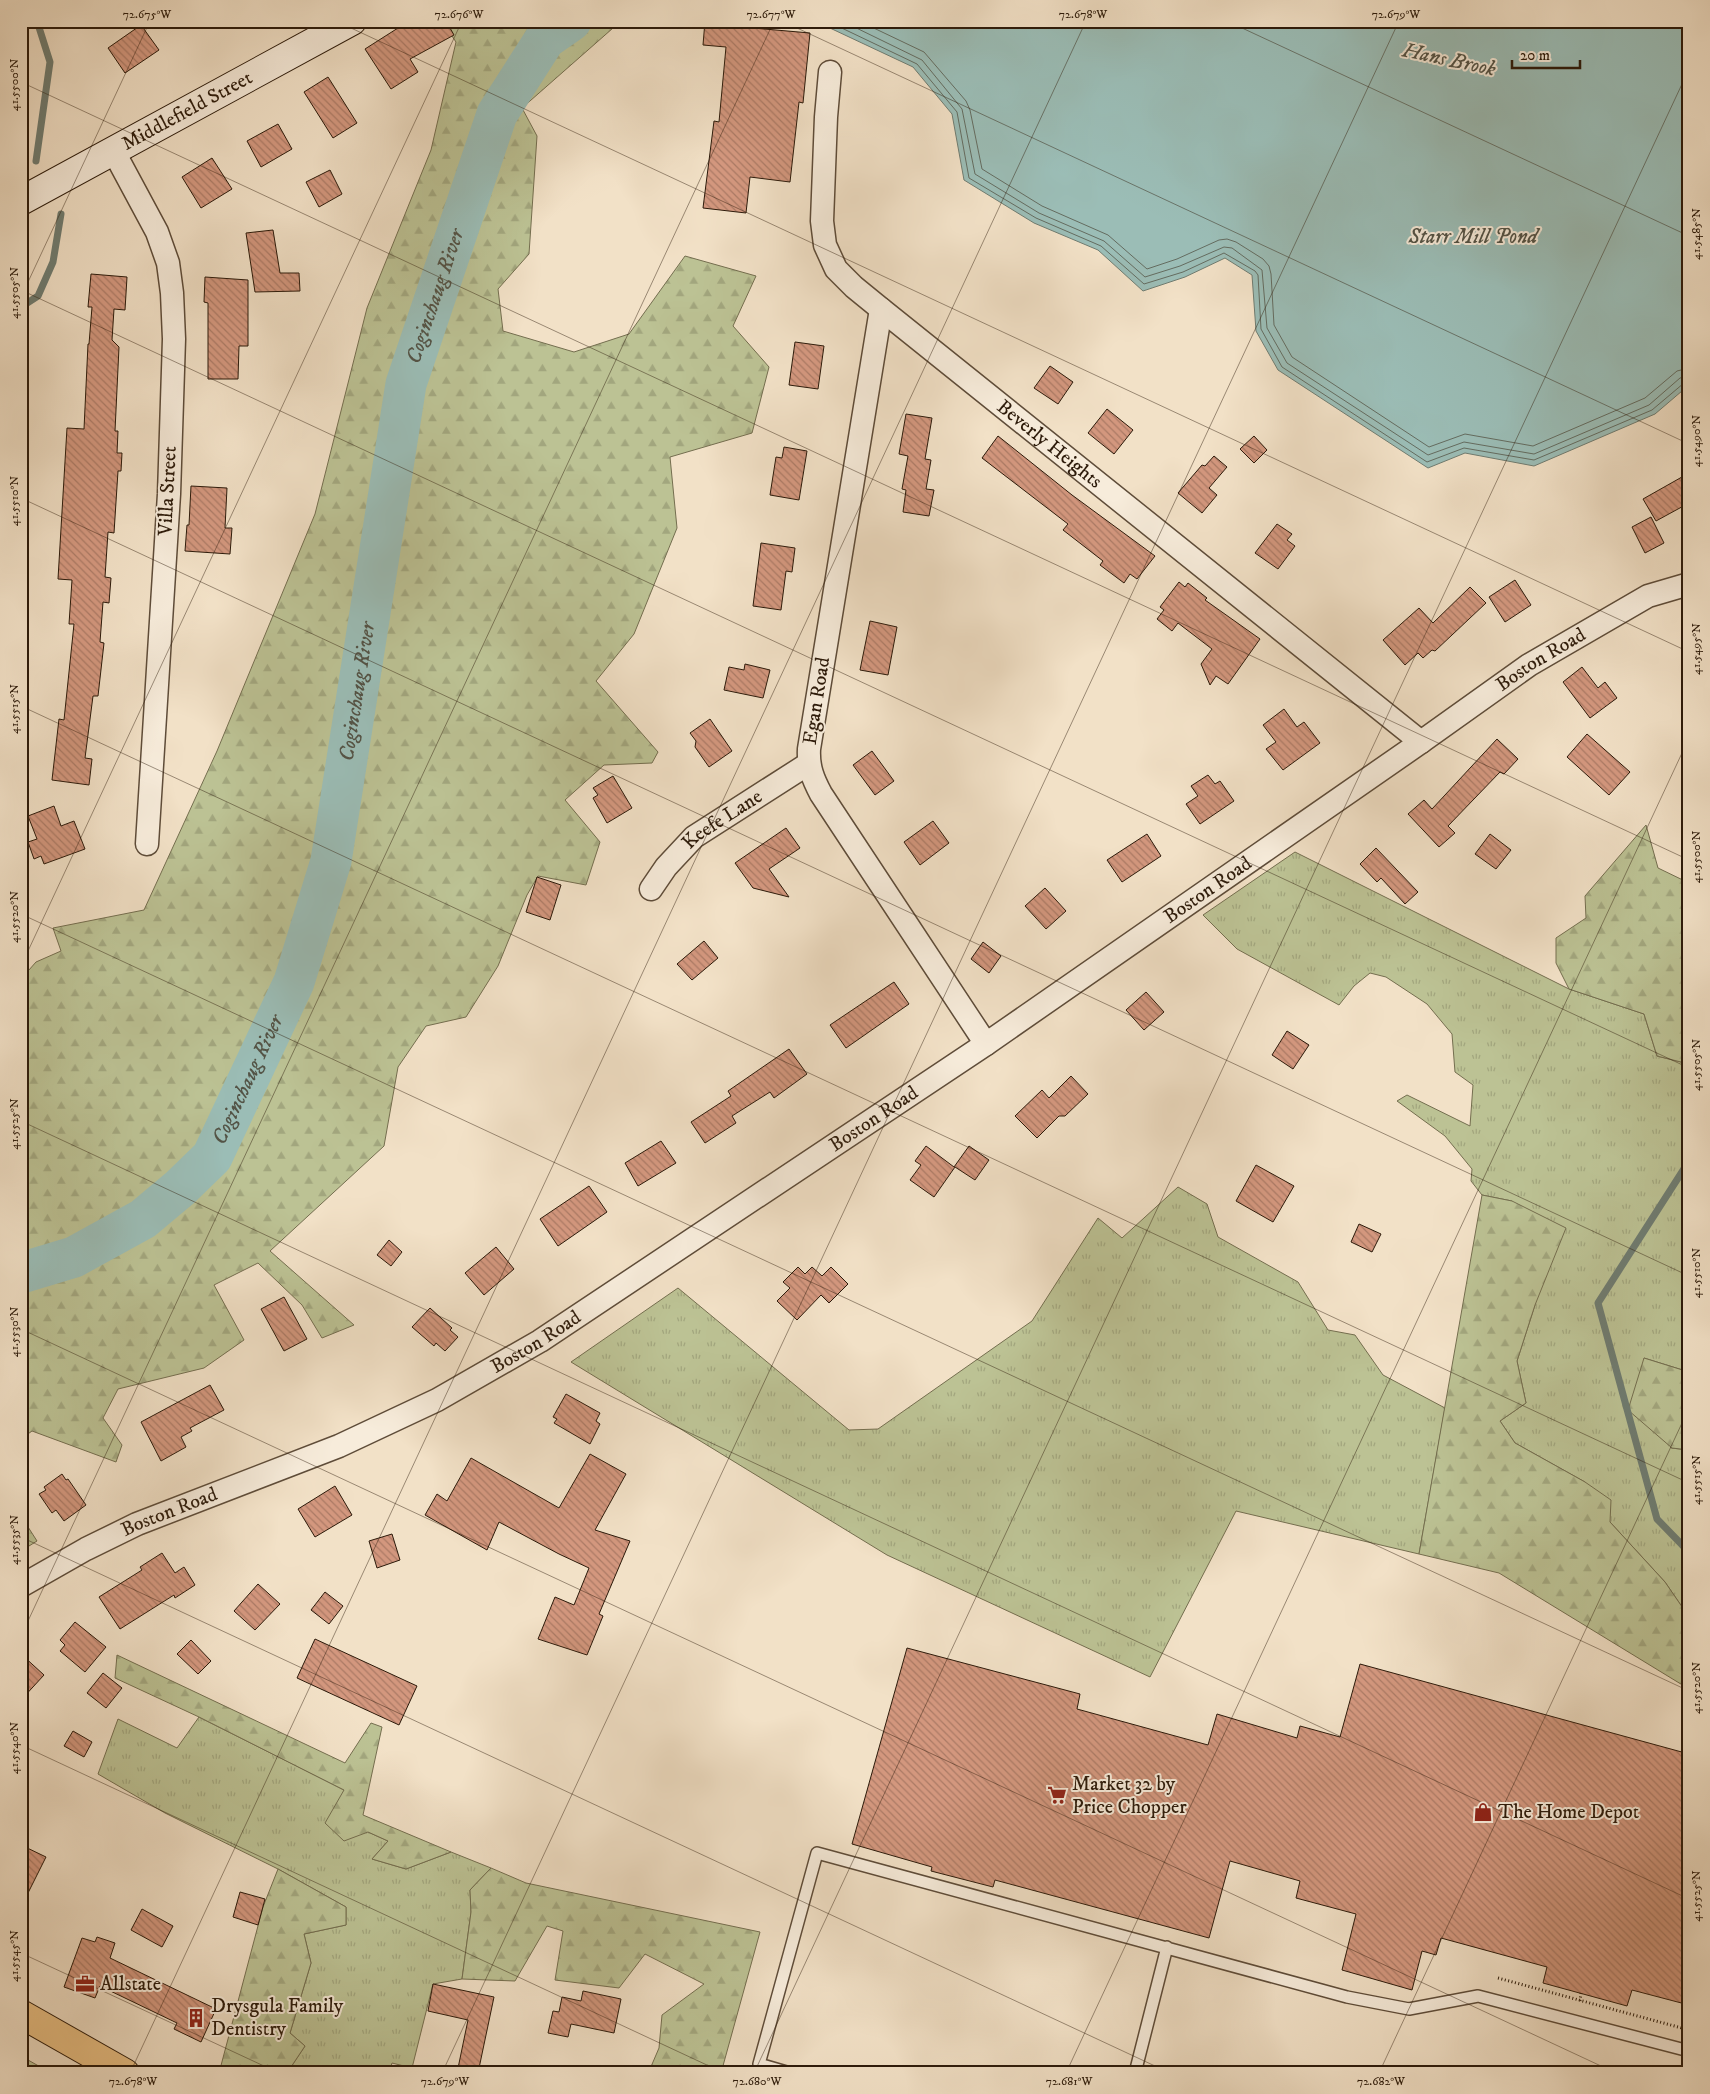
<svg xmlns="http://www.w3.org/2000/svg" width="1710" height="2094" viewBox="0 0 1710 2094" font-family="'IM FELL DW Pica',serif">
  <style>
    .grass { fill: url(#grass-tufts); stroke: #746e4f }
    .forest { fill: url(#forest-firs); stroke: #746e4f }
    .water { fill: #9bbdb6; stroke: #6f7c71 }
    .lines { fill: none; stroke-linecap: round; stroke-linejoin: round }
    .shore { stroke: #646c60; stroke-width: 1 }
    .stream { stroke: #6f7c71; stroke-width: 7 }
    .river { stroke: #9bbdb6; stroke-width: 41 }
    .building { fill: url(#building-back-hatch); stroke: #2c1a0a }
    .service-casing { stroke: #5e4c39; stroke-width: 14 }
    .minor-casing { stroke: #5e4c39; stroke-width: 25 }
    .secondary-casing { stroke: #2c1a0a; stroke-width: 30 }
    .trunk-casing { stroke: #2c1a0a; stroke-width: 30 }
    .path { stroke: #2c1a0a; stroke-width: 3; stroke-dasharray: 1 2.5; stroke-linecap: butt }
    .service { stroke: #f7ecdb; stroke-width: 11 }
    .minor { stroke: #f7ecdb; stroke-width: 22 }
    .secondary { stroke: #f7ecdb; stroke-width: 28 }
    .trunk { stroke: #e9c084; stroke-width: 28 }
    .ticks { fill: none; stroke: #2c1a0a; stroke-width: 1; stroke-opacity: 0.45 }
    .labels { text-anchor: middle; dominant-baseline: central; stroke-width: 4; stroke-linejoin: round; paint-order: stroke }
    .street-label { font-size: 20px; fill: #2c1a0a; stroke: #f7ecdb }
    .poi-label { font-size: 20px; fill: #2c1a0a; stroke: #f7ecdb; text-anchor: start }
    .water-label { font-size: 21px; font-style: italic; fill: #535346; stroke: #f7ecdb }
    .neatline { fill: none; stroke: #2c1a0a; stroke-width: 2 }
    .ticks-label { font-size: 12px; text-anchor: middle; fill: #2c1a0a }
  </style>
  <defs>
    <pattern id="grass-tufts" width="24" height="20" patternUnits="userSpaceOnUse" patternTransform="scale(1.25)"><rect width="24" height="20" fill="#bcc294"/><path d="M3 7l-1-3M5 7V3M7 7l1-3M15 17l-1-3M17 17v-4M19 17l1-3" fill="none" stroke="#a2a67e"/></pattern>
    <pattern id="forest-firs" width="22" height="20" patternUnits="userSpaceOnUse" patternTransform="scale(1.25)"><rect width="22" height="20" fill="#bcc294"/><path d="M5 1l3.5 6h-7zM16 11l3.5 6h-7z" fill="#a2a67e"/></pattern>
    <pattern id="building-back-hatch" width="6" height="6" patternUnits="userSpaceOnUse" patternTransform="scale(1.25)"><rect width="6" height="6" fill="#d3977e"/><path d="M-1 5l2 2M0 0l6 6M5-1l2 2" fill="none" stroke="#ab7a65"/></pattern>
  </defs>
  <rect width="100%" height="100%" fill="#f2e1c7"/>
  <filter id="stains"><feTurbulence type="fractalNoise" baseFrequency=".004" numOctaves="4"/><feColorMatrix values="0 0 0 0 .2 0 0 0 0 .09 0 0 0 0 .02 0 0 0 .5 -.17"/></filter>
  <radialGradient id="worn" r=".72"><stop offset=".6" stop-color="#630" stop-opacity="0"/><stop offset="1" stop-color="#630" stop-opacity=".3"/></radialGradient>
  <!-- grass -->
  <path class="grass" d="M1295,852L1569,989L1644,1014L1657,1056L1689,1064V1372L1644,1358L1671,1448L1689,1450V1617L1665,1582L1610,1522L1585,1482L1515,1443L1500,1421L1526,1403L1517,1361L1535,1305L1512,1201L1482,1195L1471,1181L1472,1169L1445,1136L1397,1101L1407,1095L1470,1126L1473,1085L1455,1072L1452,1034L1427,1004L1386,977L1370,973L1354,986L1339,1005L1237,949L1203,915Z
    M1178,1187L1207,1204L1218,1237L1298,1282L1328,1330L1355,1335L1383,1375L1445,1408L1419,1554L1236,1511L1150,1677L887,1555L571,1362L678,1288L849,1430L878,1429L1032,1321L1098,1218L1122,1238Z
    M199,1717L344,1790L368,1832L388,1841L372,1859L406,1869L451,1852L491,1868L470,1890L471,1912L462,1979L433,1984L412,2068L392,2063L389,2073H287L305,2046L290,2033L311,1963L304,1934L346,1925V1907L278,1869L165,1813L98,1774L118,1719L177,1748Z
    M21,2056L51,2073H35L21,2065Z"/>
  <!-- forest -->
  <path class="forest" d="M442,21H621L522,108L537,136L529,254L498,289L503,331L574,352L629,334L685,256L756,276L733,326L769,367L752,433L670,457L677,528L634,634L596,681L658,752L652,763L604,765L565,800L600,842L586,885L538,876L527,895L498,966L466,1017L426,1026L398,1067L384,1146L270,1251L354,1325L322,1338L302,1305L258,1263L214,1285L244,1340L204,1368L118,1389L103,1418L122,1445L116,1462L32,1431L21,1439V979L36,962L61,951L53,928L144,910L217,751L315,514L367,308L431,150L456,42Z
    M1646,825L1658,868L1689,883V1064L1657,1056L1644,1014L1569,989L1556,963V938L1586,918L1585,896Z
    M1482,1195L1512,1201L1566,1228L1535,1305L1517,1361L1526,1403L1500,1421L1515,1443L1585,1482L1611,1500L1610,1522L1665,1582L1689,1617V1689L1499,1573L1419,1554Z
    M1644,1358L1689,1372V1450L1672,1448L1628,1410Z
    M21,1516L37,1541L21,1551Z
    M117,1655L345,1763L371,1723L382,1727L363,1815L451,1852L406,1869L372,1859L388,1841L368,1832L344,1841L325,1823L344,1790L199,1717L115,1678Z
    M491,1868L526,1883L760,1932L721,2073H653L650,2069L659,2048L662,2015L704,1984L645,1954L619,1988L555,1980L563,1931L547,1926L515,1981L462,1979L471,1912L470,1890Z
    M278,1869L346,1907V1925L304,1934L311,1963L290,2033L305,2046L287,2073H219L263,1907Z"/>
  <!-- water -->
  <path class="water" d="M815,21H1689V385L1655,414L1534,466L1465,453L1428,468L1278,370L1256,331L1252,275L1225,258L1185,277L1143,291L1098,250L1034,223L964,180L952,114L913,67Z"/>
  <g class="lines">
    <!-- shore -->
    <path class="shore" d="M827,21L917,64L957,112L969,178L1036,218L1101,246L1144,284L1183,272L1224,253L1255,271L1258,275L1261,329L1282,367L1427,462L1464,448L1534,460L1652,410L1684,383L1689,382
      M842,21L922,60L962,109L975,174L1039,213L1104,241L1145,277L1180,266L1224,247L1232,248L1262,270L1267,328L1287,363L1428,455L1464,442L1534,454L1649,405L1680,378L1689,376
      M859,21L924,52L966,101L970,110L982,169L1042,206L1108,235L1147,269L1177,259L1219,240L1227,239L1236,242L1263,259L1269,266L1271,274L1274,325L1292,357L1429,447L1465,434L1533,446L1645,398L1677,371L1689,368"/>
    <!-- stream -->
    <path class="stream" d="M36,161L50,62L37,21
      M21,307L38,296L53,262L61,214
      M1689,1161L1598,1303L1657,1519L1689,1552"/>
    <!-- river -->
    <path class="river" id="s1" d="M21,1273L74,1257L143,1219L180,1188L212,1157L294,982L331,861L406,384L497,114L545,39L571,21"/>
  </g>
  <!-- building -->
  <path class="building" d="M409,21H446L454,35L410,59L418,72L391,89L365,49Z
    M705,21H730V26L810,33L803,103L799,102L790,182L750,177L746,213L703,208L714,121L719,122L726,47L703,45Z
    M141,25L159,50L125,73L108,48Z
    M328,77L357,123L333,138L304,92Z
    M278,124L292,149L261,167L247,141Z
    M212,158L232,189L201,208L182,177Z
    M330,170L342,194L319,207L306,182Z
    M273,230L280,273H299L300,291L255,292L246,233Z
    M91,274L127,277L125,310L114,309L112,340L119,347L115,431H118L117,453H122L121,471H118L114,533L108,532L105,577L111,578L109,603L103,602L100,642L104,643L98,696H93L85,758L92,759L89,785L52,780L59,719L64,720L74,624H69L72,580L58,579L67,428L84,429L88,344H89L92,307H88Z
    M205,277L248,280V346H239L238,379H208V303L204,302Z
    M795,342L824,346L818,389L789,385Z
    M1050,366L1073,382L1058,404L1034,388Z
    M1107,409L1133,430L1114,454L1088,433Z
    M906,414L932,418L925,459L931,460L926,489L934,490L929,516L903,512L906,490L902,489L908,456L899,454Z
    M998,436L1072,495L1155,556L1137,579L1130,574L1124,583L1100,565L1103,561L1063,530L1068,524L982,458Z
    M1254,436L1267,450L1254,463L1240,449Z
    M784,447L807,451L799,500L770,495L776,457L782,458Z
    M1214,456L1227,467L1209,488L1217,495L1202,513L1178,493L1202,465L1205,466Z
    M1689,473V503L1656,521L1643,499Z
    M191,486L227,488L225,528H232L230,554L185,551L187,525H189Z
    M1651,517L1664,543L1645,553L1632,527Z
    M1277,524L1292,534L1287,540L1295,546L1278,569L1255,553Z
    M761,543L795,548L792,572L786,571L781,610L753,606Z
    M1515,580L1531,605L1505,622L1489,597Z
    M1179,582L1185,587L1188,583L1207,598L1205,600L1260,639L1228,684L1216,676L1210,685L1201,664L1212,649L1178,623L1172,631L1157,619L1164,610L1160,607Z
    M1470,587L1486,603L1435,651L1432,650L1423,658L1418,653L1405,665L1383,640L1419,608L1433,623Z
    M870,621L897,627L888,675L860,670Z
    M745,664L770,670L763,698L724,690L729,667L744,670Z
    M1582,667L1598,688L1605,682L1617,698L1590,718L1563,682Z
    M1284,709L1297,727L1304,722L1320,743L1283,770L1266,749L1276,742L1263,725Z
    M710,719L732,751L709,767L695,747L696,741L690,733Z
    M1587,734L1630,772L1609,795L1567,757Z
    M1497,739L1518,759L1504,774L1500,772L1448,826L1455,833L1439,847L1408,814L1424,800L1432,809Z
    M872,751L894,781L875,795L853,765Z
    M1208,775L1215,784L1220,781L1234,801L1200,824L1186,804L1198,796L1191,786Z
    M613,776L632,808L607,823L593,798L598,795L593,788Z
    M54,806L61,826L74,821L85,849L44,864L41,856L34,859L28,842L37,839L28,816Z
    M933,821L949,843L920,865L904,842Z
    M786,828L800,848L769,869L789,897L753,888L735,863Z
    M1147,834L1161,856L1122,882L1107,860Z
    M1490,834L1511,850L1496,869L1475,854Z
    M1376,848L1418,892L1405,904L1381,878L1377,882L1360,864Z
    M537,877L561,885L550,920L526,912Z
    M1045,888L1066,911L1046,929L1025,906Z
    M704,941L718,958L692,980L677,964Z
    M983,942L1001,956L989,973L971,959Z
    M894,982L909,1004L846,1048L830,1025Z
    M1146,992L1164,1012L1144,1030L1126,1010Z
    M1287,1031L1309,1045L1293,1069L1272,1055Z
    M789,1049L807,1074L774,1098L770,1092L732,1116L736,1123L705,1143L691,1122L731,1096L728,1091Z
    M1071,1076L1088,1094L1065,1116H1059L1037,1138L1015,1116L1042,1090L1049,1098Z
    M661,1141L676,1163L638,1186L625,1163Z
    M926,1146L954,1167L969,1146L989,1160L975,1180L955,1167L934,1197L910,1180L921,1165L915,1161Z
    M1256,1165L1294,1186L1273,1222L1236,1201Z
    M589,1186L607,1212L558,1246L540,1219Z
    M1359,1224L1381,1234L1372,1252L1351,1242Z
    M389,1240L402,1252L391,1266L377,1255Z
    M496,1247L514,1269L484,1295L465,1273Z
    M798,1267L805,1274L812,1267L822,1276L831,1267L848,1284L829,1303L821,1295L797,1320L777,1301L790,1288L783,1282Z
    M284,1297L307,1339L284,1351L261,1309Z
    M430,1308L452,1328L450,1330L458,1337L445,1351L436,1343L434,1346L412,1327Z
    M210,1385L224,1410L190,1428L192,1431L181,1437L186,1447L161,1461L141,1422Z
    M566,1394L600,1413L596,1421L600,1424L590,1444L554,1423L557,1419L553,1417Z
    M590,1454L626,1474L595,1530L630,1541L599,1614L603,1616L587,1655L538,1639L555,1597L574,1605L589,1568L559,1554L499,1522L487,1550L425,1515L437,1494L447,1501L471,1458L559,1508Z
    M62,1474L66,1480L68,1479L86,1505L64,1521L56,1510L52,1513L39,1494L46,1490L44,1487Z
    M335,1486L352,1515L315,1537L298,1509Z
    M392,1534L400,1560L377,1568L369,1541Z
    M162,1553L175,1573L184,1567L195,1585L175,1598L174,1595L120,1629L99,1597L142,1570L140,1567Z
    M258,1584L280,1604L255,1630L234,1611Z
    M325,1592L343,1606L329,1624L311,1610Z
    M75,1622L106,1647L85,1672L60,1651L65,1645L60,1640Z
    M315,1639L417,1686L399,1725L297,1678Z
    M191,1640L211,1661L198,1674L177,1654Z
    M907,1648L1080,1694L1077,1709L1208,1745L1217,1714L1297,1738L1300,1726L1340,1737L1360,1664L1689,1754V2005L1632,1990L1627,2006L1543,1983L1547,1967L1441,1938L1436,1955L1422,1951L1412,1990L1342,1970L1356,1914L1296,1898L1300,1881L1230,1861L1209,1938L995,1880L993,1887L931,1871L932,1867L852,1844Z
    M21,1654L44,1675L21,1700Z
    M103,1673L122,1688L106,1708L87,1693Z
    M73,1731L92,1742L84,1757L64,1746Z
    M21,1845L46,1857L21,1907Z
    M240,1892L265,1899L258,1925L233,1917Z
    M142,1909L173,1926L162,1947L131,1930Z
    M97,1937L115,1943L110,1958L216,2009L201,2042L174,2029L177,2023L100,1986L95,1998L64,1987L82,1938L95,1942Z
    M433,1984L494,1997L478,2073H457L468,2020L428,2011Z
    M583,1991L621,1999L614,2033L571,2024L568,2037L548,2033L553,2011L559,2012L562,1997L581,2001Z"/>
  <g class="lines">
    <!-- service casing -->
    <g class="service-casing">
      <path id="service" d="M790,2073L759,2064L817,1853L1347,1997L1409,2009L1478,1996L1689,2051
        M1135,2073L1167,1947"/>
    </g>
    <!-- minor casing -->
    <g class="minor-casing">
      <g id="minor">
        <path id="s2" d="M830,72L826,117L822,221L825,245L836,269L854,287L881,309L1421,742"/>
        <path d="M114,152L157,232L168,263L172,293L174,339L169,494L147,844"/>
        <path d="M881,309L809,749C808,767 813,779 821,794L986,1044"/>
        <path id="s3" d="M651,889L666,867L694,837L808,764"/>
        <path id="s4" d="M21,1586L86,1549L137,1524L339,1446L437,1400L540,1341L986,1044L1421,742L1529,665L1648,596L1689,584"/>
      </g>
    </g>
    <!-- secondary casing -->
    <g class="secondary-casing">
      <g id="secondary">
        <path id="s5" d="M21,201L352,21"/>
      </g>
    </g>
    <!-- trunk casing -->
    <g class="trunk-casing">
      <path id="trunk" d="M21,2014L125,2073"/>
    </g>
    <!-- path -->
    <path class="path" d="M1498,1978L1689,2030
      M1580,2001L1581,1993"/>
    <!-- service -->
    <use href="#service" class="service"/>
    <!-- minor -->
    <use href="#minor" class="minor"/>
    <!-- secondary -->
    <use href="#secondary" class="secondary"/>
    <!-- trunk -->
    <use href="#trunk" class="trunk"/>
  </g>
  <!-- ticks -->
  <path class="ticks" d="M336,21L1689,652M782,21L1689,444M1227,21L1689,236M1673,21L1689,29M21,82L1689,860M21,290L1689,1068M21,297L150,21M21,498L1689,1276M21,706L1689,1483M21,914L1689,1691M21,966L462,21M21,1121L1689,1899M21,1329L1616,2073M21,1537L1170,2073M21,1636L774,21M21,1745L724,2073M21,1953L279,2073M130,2073L1086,21M442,2073L1399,21M754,2073L1689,69M1066,2073L1689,738M1379,2073L1689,1408"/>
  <!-- icons -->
  <defs>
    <g id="supermarket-bare" transform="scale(1.5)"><path d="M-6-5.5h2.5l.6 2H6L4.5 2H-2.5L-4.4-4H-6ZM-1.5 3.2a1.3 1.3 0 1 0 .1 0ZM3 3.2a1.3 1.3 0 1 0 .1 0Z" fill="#8f2418" stroke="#f7ecdb" stroke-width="2.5" paint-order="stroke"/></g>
    <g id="shop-bare" transform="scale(1.5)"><path d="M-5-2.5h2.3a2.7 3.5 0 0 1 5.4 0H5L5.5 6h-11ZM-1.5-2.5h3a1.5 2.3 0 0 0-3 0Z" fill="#8f2418" stroke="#f7ecdb" stroke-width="2.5" paint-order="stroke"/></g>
    <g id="office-bare" transform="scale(1.5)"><path d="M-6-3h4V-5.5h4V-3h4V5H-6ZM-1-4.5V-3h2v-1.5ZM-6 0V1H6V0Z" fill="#8f2418" stroke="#f7ecdb" stroke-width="2.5" paint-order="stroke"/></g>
    <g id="building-bare" transform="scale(1.5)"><path d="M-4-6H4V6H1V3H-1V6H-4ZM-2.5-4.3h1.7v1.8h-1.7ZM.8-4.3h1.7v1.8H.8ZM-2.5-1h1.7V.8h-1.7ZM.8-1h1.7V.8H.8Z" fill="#8f2418" stroke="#f7ecdb" stroke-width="2.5" paint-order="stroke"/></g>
  </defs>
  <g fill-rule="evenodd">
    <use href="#supermarket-bare" x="1057" y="1795"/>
    <use href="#shop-bare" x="1483" y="1812"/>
    <use href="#office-bare" x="85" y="1984"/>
    <use href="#building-bare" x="196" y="2018"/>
  </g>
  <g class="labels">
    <!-- street labels -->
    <g class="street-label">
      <text stroke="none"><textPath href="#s5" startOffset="189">Middlefield Street</textPath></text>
      <text stroke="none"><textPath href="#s2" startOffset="476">Beverly Heights</textPath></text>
      <text transform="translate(168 491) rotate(-87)">Villa Street</text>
      <text stroke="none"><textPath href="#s4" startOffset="1786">Boston Road</textPath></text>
      <text transform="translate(817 701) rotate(-81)">Egan Road</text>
      <text stroke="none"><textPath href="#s3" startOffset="101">Keefe Lane</textPath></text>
      <text stroke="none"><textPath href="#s4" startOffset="1381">Boston Road</textPath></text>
      <text stroke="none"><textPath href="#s4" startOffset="976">Boston Road</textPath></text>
      <text stroke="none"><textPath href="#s4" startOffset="571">Boston Road</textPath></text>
      <text stroke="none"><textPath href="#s4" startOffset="166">Boston Road</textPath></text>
    </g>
    <!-- poi labels -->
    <g class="poi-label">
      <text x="1072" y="1784">Market 32 by<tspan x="1072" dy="23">Price Chopper</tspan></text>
      <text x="1498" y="1812">The Home Depot</text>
      <text x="100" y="1984">Allstate</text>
      <text x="211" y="2006">Drysgula Family<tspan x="211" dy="23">Dentistry</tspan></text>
    </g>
    <!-- water labels -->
    <g class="water-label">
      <text transform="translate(1449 60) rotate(12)">Hans Brook</text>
      <text x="1473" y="237">Starr Mill Pond</text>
      <text stroke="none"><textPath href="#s1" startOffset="1122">Coginchaug River</textPath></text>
      <text stroke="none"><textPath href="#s1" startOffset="718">Coginchaug River</textPath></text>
      <text stroke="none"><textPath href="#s1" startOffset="312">Coginchaug River</textPath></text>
    </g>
  </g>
  <!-- margin -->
  <rect width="1710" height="2094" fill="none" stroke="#f2e1c7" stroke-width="55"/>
  <!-- scale -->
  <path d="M1512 60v8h68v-8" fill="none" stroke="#2c1a0a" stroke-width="2.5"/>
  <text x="1520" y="60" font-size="15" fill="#2c1a0a" stroke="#f7ecdb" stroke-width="4" paint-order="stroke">20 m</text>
  <rect x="28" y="28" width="1654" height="2038" class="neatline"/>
  <g class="ticks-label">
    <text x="147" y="18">72.675°W</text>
    <text x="459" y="18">72.676°W</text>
    <text x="771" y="18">72.677°W</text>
    <text x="1083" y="18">72.678°W</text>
    <text x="1396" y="18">72.679°W</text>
    <text transform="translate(14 85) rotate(-90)" y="4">41.5500°N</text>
    <text transform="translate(1696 234) rotate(-90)" y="4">41.5485°N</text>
    <text transform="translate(14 293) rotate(-90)" y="4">41.5505°N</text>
    <text transform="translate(1696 441) rotate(-90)" y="4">41.5490°N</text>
    <text transform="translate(14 501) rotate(-90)" y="4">41.5510°N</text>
    <text transform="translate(1696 649) rotate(-90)" y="4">41.5495°N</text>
    <text transform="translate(14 709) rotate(-90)" y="4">41.5515°N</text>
    <text transform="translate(1696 857) rotate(-90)" y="4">41.5500°N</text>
    <text transform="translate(14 917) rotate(-90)" y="4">41.5520°N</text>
    <text transform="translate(1696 1065) rotate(-90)" y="4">41.5505°N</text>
    <text transform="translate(14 1124) rotate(-90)" y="4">41.5525°N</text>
    <text transform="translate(1696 1273) rotate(-90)" y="4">41.5510°N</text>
    <text transform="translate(14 1332) rotate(-90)" y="4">41.5530°N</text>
    <text transform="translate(1696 1480) rotate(-90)" y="4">41.5515°N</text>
    <text transform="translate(14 1540) rotate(-90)" y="4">41.5535°N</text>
    <text transform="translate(1696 1688) rotate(-90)" y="4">41.5520°N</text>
    <text transform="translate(14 1748) rotate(-90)" y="4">41.5540°N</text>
    <text transform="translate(1696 1896) rotate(-90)" y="4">41.5525°N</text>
    <text transform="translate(14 1956) rotate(-90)" y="4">41.5545°N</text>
    <text x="133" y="2085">72.678°W</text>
    <text x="445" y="2085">72.679°W</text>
    <text x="757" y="2085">72.680°W</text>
    <text x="1069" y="2085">72.681°W</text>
    <text x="1381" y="2085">72.682°W</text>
  </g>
  <rect width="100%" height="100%" filter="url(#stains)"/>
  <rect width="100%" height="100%" fill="url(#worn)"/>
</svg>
